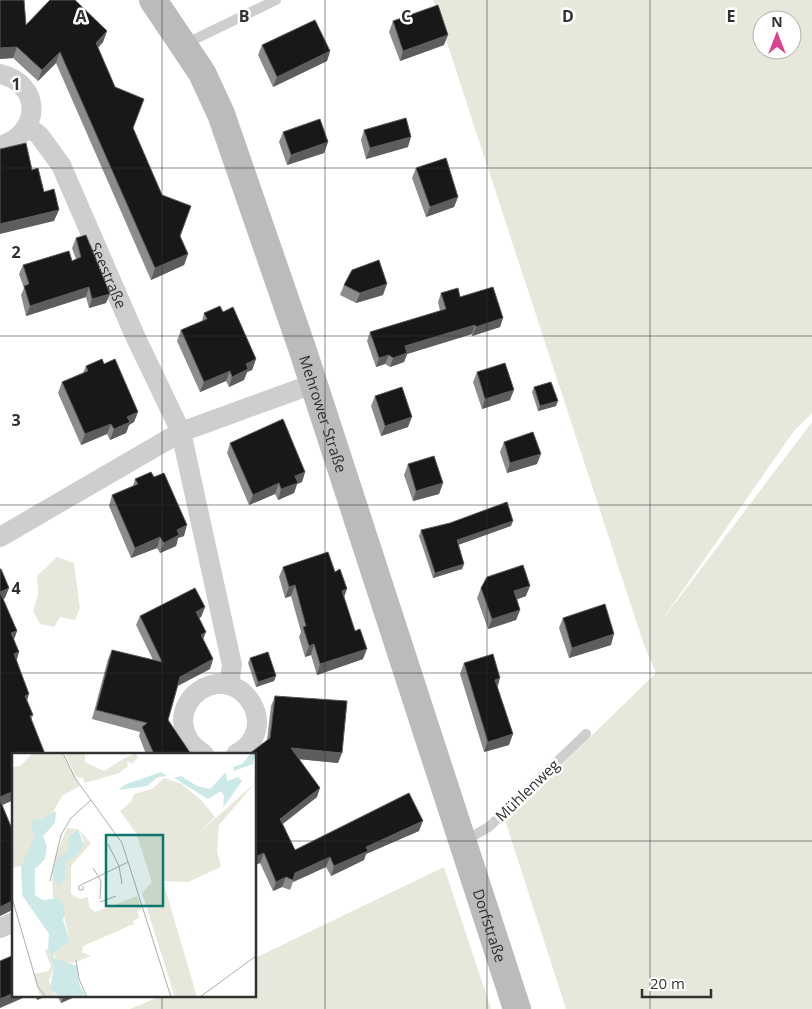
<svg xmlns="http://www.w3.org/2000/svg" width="812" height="1009" viewBox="0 0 812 1009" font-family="'Open Sans',sans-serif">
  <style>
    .green { fill: #e7e8db; fill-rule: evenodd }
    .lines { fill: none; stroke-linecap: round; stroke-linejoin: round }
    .service { stroke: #cecece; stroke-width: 10 }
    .minor { stroke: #cecece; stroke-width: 20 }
    .secondary { stroke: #bbb; stroke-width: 28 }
    .wall { fill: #8c8c8c }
    .shaded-wall { fill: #5d5d5d }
    .building { fill: #181818; stroke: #5d5d5d }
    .grid { fill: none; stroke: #313131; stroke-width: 1; stroke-opacity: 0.55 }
    .labels { text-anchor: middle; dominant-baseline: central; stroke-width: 5; stroke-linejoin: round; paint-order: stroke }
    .street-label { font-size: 15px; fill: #313131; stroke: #fff }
    .inset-road { fill: none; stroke: #adadad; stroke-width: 1 }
    .view { fill: #0f766e; fill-opacity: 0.15; stroke: #0f766e; stroke-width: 2.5 }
    .inset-edge { fill: none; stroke: #313131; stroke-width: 2.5 }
    .grid-label { font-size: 16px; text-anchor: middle; font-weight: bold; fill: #313131; stroke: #fff; stroke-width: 5; stroke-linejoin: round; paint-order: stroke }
  </style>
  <rect width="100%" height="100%" fill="#fff"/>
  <!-- green -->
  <path class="green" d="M433,0H812V413L794,431L660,623L812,422V1009H566L505,820L656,673L644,645ZM762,20H792V50H762Z
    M57,557L74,563L80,608L75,620L60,617L54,627L40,624L33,611L38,595L37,576Z
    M444,867L491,1009H130L164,995H255V958Z"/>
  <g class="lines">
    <!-- service -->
    <path class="service" d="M185,44L276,0
      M465,841L490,826L586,734"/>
    <!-- minor -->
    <g class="minor">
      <path d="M0,74C43,84 41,134 0,146"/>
      <path id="s1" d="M28,127L39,135L61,165L135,336L181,432L232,665L229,685"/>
      <path d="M0,537L181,432L313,384"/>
      <path d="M204,754C191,746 184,736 183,720C183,709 190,697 199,691C242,662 283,730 236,754"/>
      <path d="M0,928L14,922"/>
    </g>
    <!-- secondary -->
    <path class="secondary" id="s2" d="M153,0L202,73L221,114L302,348L517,1009"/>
  </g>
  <!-- wall -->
  <path class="wall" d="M393,21L444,45L400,61L389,32Z
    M26,25L107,31L103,42L98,48L188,254L184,265L151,280L56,63L38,81L13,58L0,59Z
    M262,45L330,51L327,61L273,87L258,55Z
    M364,130L408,147L366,159L361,140Z
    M283,132L328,142L324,153L287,165L279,142Z
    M416,168L458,197L454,207L426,217L412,178Z
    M76,238L106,303L89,308L86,297L26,316L21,295L24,288L19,274L23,265L72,261L76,259L72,248Z
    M344,285L383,295L356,303L340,295Z
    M441,293L460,297L503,318L500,327L472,336V334L407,354L404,362L390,367L385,364L376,367L367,341L370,332L440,311L438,302Z
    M223,312L256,359L252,370L247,372L244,380L229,387L226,381L200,392L177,341L181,330L202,321L204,313Z
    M104,364L138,412L134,422L129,425L126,433L110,440L107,434L81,445L58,393L62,382L83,373L86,366Z
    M477,372L510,400L482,409L473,382Z
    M534,387L556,406L538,411L532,392Z
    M375,396L408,427L381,436L371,406Z
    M504,442L537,464L507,473L500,452Z
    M230,443L305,472L302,482L297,484L294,493L278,500L275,494L249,505L227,453Z
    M408,464L443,483L439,494L413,501L404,475Z
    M135,479L184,536L178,538L176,546L160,553L157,548L131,558L109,506L112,495L133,486Z
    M511,526L458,545L462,569L433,578L419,536L421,530Z
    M283,567L335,572L344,597L363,659L317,675L311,655L305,657L299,637L301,632L291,596L285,598L279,577Z
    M0,569L5,598L3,599L17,631L14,639L17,660L27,700L33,715L2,805L12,829L14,828V912L10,911L0,916Z
    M481,588L526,596L517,599L520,610L516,620L488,629L477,598Z
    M205,607L201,617L199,618L203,639L213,659L210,669L178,686L168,720L191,754H146L139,736L140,732L92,719L108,659L112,650L153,660L136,625L140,616Z
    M563,618L611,645L569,658L559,628Z
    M250,658L276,676L274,681L256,687L248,663Z
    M464,663L497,688L509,745L484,752L460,674Z
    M275,696L338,763L299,759L317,797L283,824L295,850L419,831L366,854L364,860L331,876L326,867L293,882L290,890L282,887L273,891L260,863L255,865V754L267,740L271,706Z
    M35,995H49L37,1000Z
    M57,995H79L61,1003Z"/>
  <!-- shaded-wall -->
  <path class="shaded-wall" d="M107,31L103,42L91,54L96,43Z
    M448,35L444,45L400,61L403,51Z
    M17,47L13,58L0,59V48Z
    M330,51L327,61L273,87L277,77Z
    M60,52L56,63L38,81L42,70Z
    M411,137L408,147L366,159L370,148Z
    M328,142L324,153L287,165L291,155Z
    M458,197L454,207L426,217L430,207Z
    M59,210L54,221L0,234V224Z
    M188,254L184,265L151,280L155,268Z
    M387,284L383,295L356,303L360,293Z
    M89,287L86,297L26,316L30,306Z
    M110,294L106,303L89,308L92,299Z
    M503,318L500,327L472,336L476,327Z
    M475,325L472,334L407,354L404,362L390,367L393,358L405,346Z
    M389,355L385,364L376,367L379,358Z
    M256,359L252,370L247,372L244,380L229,387L232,377L246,364Z
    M230,371L226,381L200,392L204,382Z
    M514,390L510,400L482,409L485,399Z
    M558,401L556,406L538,411L540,406Z
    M138,412L134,422L129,425L126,433L110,440L114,429L127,417Z
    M412,417L408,427L381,436L385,426Z
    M111,424L107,434L81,445L85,434Z
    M541,454L537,464L507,473L510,463Z
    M305,472L302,482L297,484L294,493L278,500L281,489L295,476Z
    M279,483L275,494L249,505L253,495Z
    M443,483L439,494L413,501L416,491Z
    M513,521L511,526L455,546L457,540Z
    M187,525L184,536L178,538L176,546L160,553L164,543L177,530Z
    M160,537L157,548L131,558L135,548Z
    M464,564L462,569L433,578L435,573Z
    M295,585L291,596L285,598L289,587Z
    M530,586L526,596L510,602L514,591Z
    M9,588L5,598L0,601V592Z
    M347,589L343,600L342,591Z
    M205,607L201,617L192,622L196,612Z
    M520,610L516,620L488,629L492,619Z
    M17,631L13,642L11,633Z
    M206,632L202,642L201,635Z
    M614,634L611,645L569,658L572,648Z
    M314,644L311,655L305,657L309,646Z
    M367,649L363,659L317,675L320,664Z
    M19,652L16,663L14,654Z
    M213,659L210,669L177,686L180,677Z
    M276,676L274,681L256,687L258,682Z
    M500,678L497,689L495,680Z
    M29,694L26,704L25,696Z
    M513,734L509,745L484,752L488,742Z
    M291,748L342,753L338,763L287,758Z
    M320,788L317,797L277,828L280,819Z
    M14,791V800L0,806V797Z
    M423,821L419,831L366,854L364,860L331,876L334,866L366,847Z
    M264,853L260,863L255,865V857Z
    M330,857L326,867L293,882L295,873Z
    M286,877L282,887L273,891L276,882Z
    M14,900L10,911L0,916V907Z
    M14,993V995H30L0,1008V999Z
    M39,995H49L37,1000Z
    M64,995H79L61,1003Z"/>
  <!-- building -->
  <path class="building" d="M0,0H24L26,25L50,0H75L107,31L96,43L115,87L144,99L133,128L162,195L191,206L180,236L188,254L155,268L60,52L42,70L17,47L0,48Z
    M438,5L448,35L403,51L393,21Z
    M315,20L330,51L277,77L262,45Z
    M406,118L411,137L370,148L364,130Z
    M320,119L328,142L291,155L283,132Z
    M26,143L32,170L38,168L44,192L54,189L59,210L0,224V149Z
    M446,158L458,197L430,207L416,168Z
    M86,235L110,294L92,299L89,287L30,306L24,286L29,284L23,265L69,251L72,261L81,257L76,238Z
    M379,260L387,284L360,293L344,285L352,270Z
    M493,287L503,318L476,327L475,325L405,346L407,353L393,358L389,355L379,358L370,332L446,309L441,293L458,288L460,297Z
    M220,306L223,312L233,307L256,359L246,364L248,369L232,377L230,371L204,382L181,330L207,319L204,313Z
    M102,359L104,364L115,359L138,412L127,417L130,422L114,429L111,424L85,434L62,382L88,371L86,366Z
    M505,363L514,390L485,399L477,372Z
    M551,382L558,401L540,406L534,387Z
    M402,387L412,417L385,426L375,396Z
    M283,419L305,472L295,476L298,483L281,489L279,483L253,495L230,443Z
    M533,432L541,454L510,463L504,442Z
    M434,456L443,483L416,491L408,464Z
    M151,472L154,477L164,473L187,525L177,530L179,535L164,543L160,537L135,548L112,495L138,484L135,479Z
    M507,502L513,521L457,540L464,564L435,573L421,530L450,523Z
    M328,552L335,572L340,569L347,589L342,591L355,631L360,629L367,649L320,664L314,644L309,646L303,627L306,626L295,585L289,587L283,567Z
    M523,565L530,586L514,591L520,610L492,619L481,588L487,577Z
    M0,569H1L9,588L0,592Z
    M195,588L205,607L196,612L206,632L201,635L213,659L180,677L168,720L191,754H154L142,727L147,723L96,710L112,650L162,662L140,616Z
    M0,592L17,631L11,633L19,652L14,654L29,694L25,696L33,715L30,716L45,754H14V791L0,797Z
    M605,604L614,634L572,648L563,618Z
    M268,652L276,676L258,682L250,658Z
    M493,654L500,678L495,680L513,734L488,742L464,663Z
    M275,696L347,701L342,753L291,748L320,788L280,819L295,850L409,793L423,821L366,847L368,851L334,866L330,857L295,873L293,880L286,877L276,882L264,853L255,857V754H249L270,738Z
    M0,800L12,829L14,828V900L0,907Z
    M14,955V993L0,999V961Z"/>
  <!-- grid -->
  <path class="grid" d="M162,0V754M325,0V1009M487,0V1009M650,0V1009M0,168H812M0,336H812M0,505H812M0,673H812M0,841H14M255,841H812M162,995V1009"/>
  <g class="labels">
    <!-- street labels -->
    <g class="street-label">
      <text stroke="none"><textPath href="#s1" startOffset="171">Seestraße</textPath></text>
      <text stroke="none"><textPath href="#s2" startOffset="450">Mehrower Straße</textPath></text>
      <text transform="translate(527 790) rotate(-44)">Mühlenweg</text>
      <text stroke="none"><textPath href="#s2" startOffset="988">Dorfstraße</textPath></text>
    </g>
  </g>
  <!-- overview -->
  <g transform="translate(12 753)">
    <rect width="244" height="244" fill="#fff"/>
    <path d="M21,0H51L68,33L50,43L40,61L27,67L23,64V82L17,101L9,113L0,115V14L8,13ZM53,0H73V9L92,18L113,5L123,1L126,4L121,10L115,9L116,13L107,20L73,30L71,25L64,24ZM152,25L170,31L190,48L203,64L186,81L244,29L207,72L205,98L209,114L176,129L151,128L185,244H163L130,140L140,129L124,80L108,58L119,49L122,41L140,36ZM55,75L65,76L57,83V99L48,105L42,122L46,130L51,128L53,108L72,88L67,77L79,90L59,113V141L68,146L76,144L77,154L83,159L125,143L130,156L125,158L127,165L121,168L122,171L71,193L70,199L79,203L61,210L45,208L41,200L58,187L52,163L41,144L40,127L43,104ZM36,195L42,213L37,228L41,240L47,244H31L27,240L21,221L36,218L39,213L33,198Z" fill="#e7e8db"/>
    <path d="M239,0H244L241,11L222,18L221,14L230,11ZM149,19L155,23L146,24L135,33L107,37L112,32ZM214,19L215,28L226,24L230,28L211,55L212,43L209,38L196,46L162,25L169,23L185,33L198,36ZM44,58L43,70L31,83L35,93L33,106L23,116V142L31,147L46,145L50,149L53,160L51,167L58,187L41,200L42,205L65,213L67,231L74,244H47L38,236L42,213L36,195L37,181L10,142L9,113L23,82L19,73L22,64L27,67ZM66,76L72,92L63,104L53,108V126L46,132L40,120L46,105L56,99L57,83Z" fill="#cce9e7"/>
    <path class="inset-road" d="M51,0L63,25L110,90L159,244M96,91L107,113L110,131M81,115L89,128L88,146M38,128L49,82L59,65L79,47M71,133V137H67V133L116,109M0,145L26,234L34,244M88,149L104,143M64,207L67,226L75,244M188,244L244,203"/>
    <path class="view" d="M94,82H151V153H94Z"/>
    <rect width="244" height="244" class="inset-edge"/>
  </g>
  <g class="grid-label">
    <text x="81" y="22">A</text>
    <text x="244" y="22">B</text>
    <text x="406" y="22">C</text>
    <text x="568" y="22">D</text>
    <text x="731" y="22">E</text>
    <text x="16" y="90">1</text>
    <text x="16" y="258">2</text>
    <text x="16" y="426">3</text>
    <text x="16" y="594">4</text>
  </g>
  <!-- north arrow -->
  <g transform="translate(777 35)"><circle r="24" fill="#ffffff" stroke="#adadad"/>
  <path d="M0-4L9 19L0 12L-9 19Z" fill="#d9438f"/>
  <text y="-8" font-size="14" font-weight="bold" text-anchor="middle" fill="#313131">N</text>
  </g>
  <!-- scale -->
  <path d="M642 989v8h69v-8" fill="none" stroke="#313131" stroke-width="2.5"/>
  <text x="650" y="989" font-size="15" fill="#313131" stroke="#ffffff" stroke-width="4" paint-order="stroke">20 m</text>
</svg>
